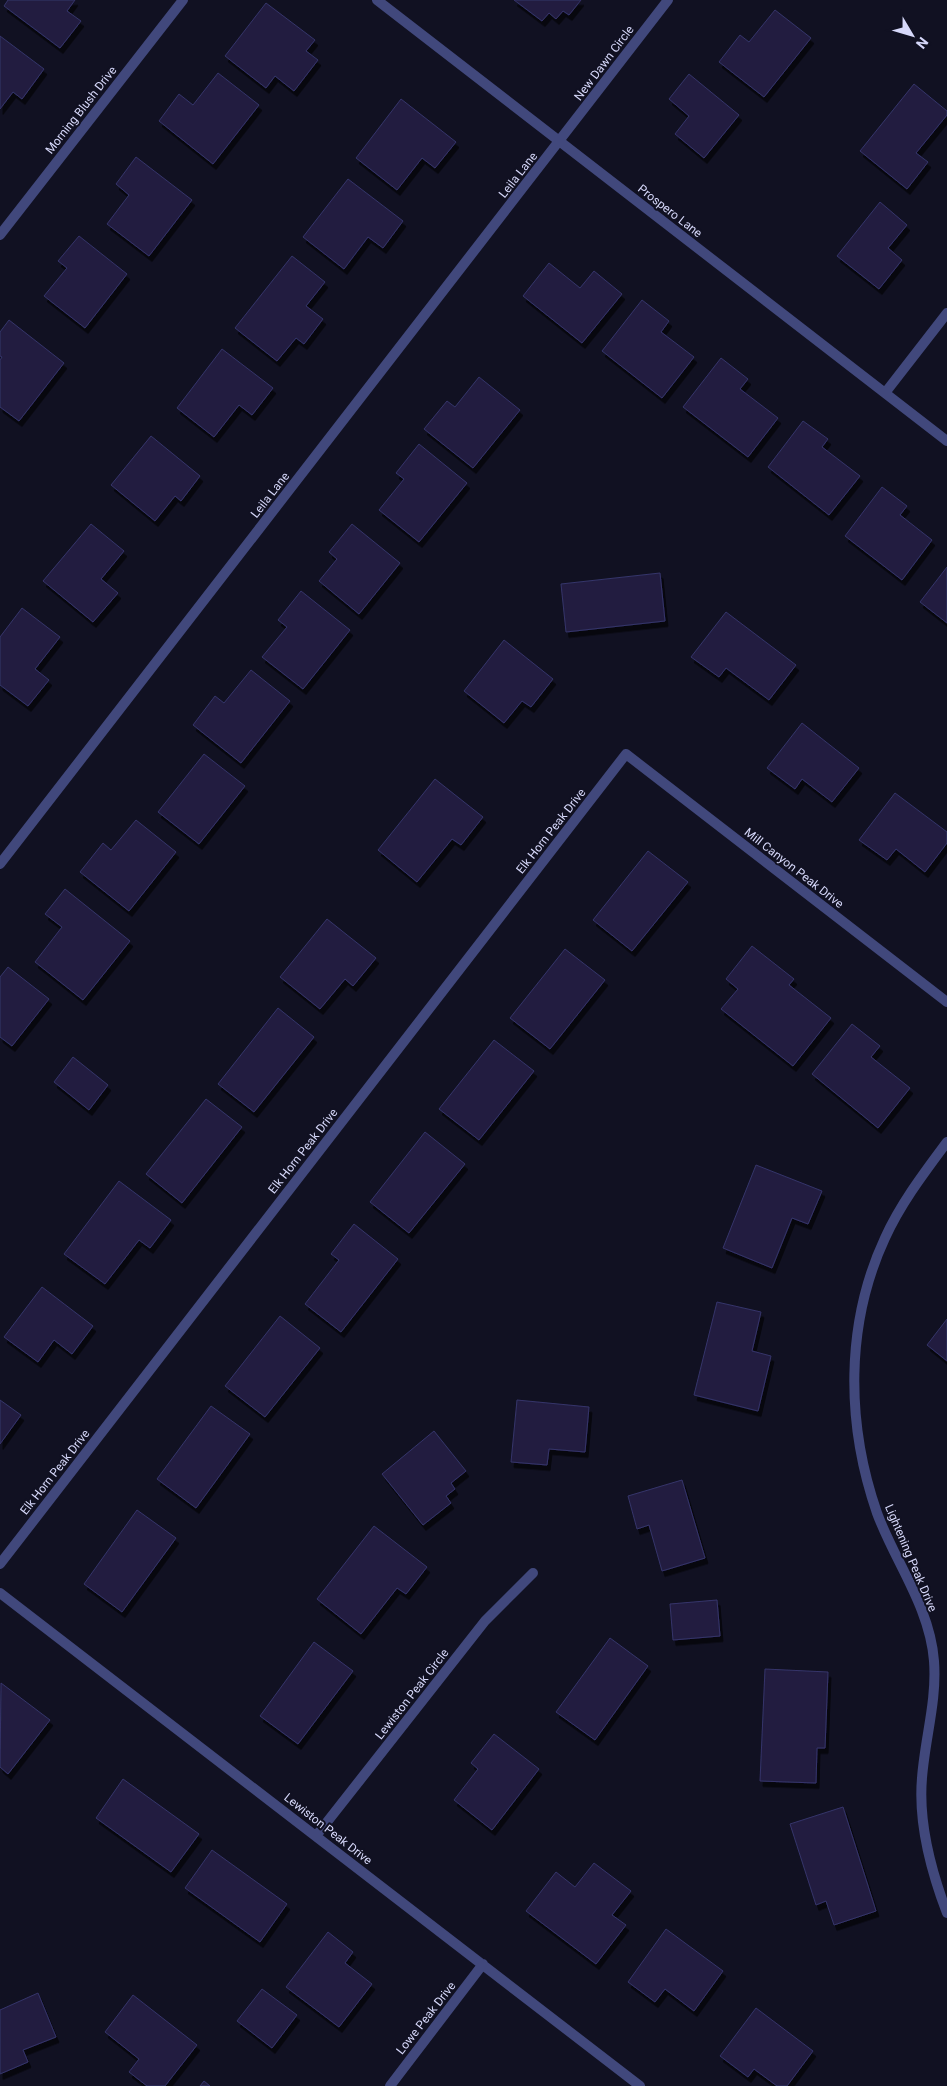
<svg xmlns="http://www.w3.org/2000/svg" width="947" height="2086" viewBox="0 0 947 2086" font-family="Roboto,sans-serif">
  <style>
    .building { fill: #211f41; stroke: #36346a; filter: url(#shadow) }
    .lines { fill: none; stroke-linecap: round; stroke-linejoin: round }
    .street { stroke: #41487c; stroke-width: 10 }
    .labels { text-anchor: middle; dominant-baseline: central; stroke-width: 4; stroke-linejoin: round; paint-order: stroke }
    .street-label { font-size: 12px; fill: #d6d8fa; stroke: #112 }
  </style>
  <defs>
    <filter id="shadow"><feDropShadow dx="3" dy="5.5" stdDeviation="0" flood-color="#0009"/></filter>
  </defs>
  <rect width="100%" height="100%" fill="#112"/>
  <!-- building -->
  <path class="building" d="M8,0H75L67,11L81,21L60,48L4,6Z
    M514,0H581L569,15L563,11L556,19L549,13L542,21Z
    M266,3L315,40L306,51L318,60L294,91L275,76L266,88L225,56Z
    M775,10L811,38L764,97L719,62L740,35L749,42Z
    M0,36L44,69L22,99L13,92L0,109Z
    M218,73L259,105L213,164L159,121L179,94L193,105Z
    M689,74L739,115L704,158L675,134L689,116L669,99Z
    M914,84L947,111V115L916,153L928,162L907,189L860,151Z
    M401,99L456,142L435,168L422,158L397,190L356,158Z
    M136,157L192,200L149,256L107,224L129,195L116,184Z
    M348,179L403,221L383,248L368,237L344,269L303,237Z
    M880,202L907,225L888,248L902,260L879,289L837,256Z
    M79,236L127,274L85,328L44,296L67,268L58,261Z
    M292,256L325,282L306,306L323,319L304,344L296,338L277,361L235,328Z
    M549,263L580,288L594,271L622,294L582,343L523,296Z
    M642,300L669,321L661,332L694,357L662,398L602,351Z
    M9,320L64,363L19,421L0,407V360L2,357L0,356V332Z
    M222,349L273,388L252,415L239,405L214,437L177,408Z
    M721,358L748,379L740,389L778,418L748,457L683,407Z
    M479,377L520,410L473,468L424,429L447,401L455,407Z
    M803,421L828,439L822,447L860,476L829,515L768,467Z
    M151,436L200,476L181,501L175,496L155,521L111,485Z
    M419,444L467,483L419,542L379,510L404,479L396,473Z
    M882,487L907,506L900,515L932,540L902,580L845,536Z
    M91,524L124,551L101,579L118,593L93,622L43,581Z
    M352,524L400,563L359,614L319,581L337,559L329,552Z
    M947,567V623L920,602Z
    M660,573L665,621L566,632L561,584Z
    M301,591L350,630L303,689L262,657L287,627L278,620Z
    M22,608L60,637L35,669L49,680L28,706L0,685V637Z
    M726,612L796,665L769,700L726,668L719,677L691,657Z
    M504,640L553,679L531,707L522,701L504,723L464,691Z
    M251,670L290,701L241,763L193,725L215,696L224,703Z
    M802,723L859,768L832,802L802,779L795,789L767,768Z
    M204,754L245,786L199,844L158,812Z
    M435,779L483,817L461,845L452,839L417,882L378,850Z
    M895,793L947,832V843L925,872L896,849L887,860L859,840Z
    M136,820L176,852L129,911L80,872L103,843L111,850Z
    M648,851L688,882L632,951L593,920Z
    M65,889L130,941L83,1000L35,962L62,927L45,914Z
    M327,919L376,958L353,986L345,979L320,1009L280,977Z
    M752,946L794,979L789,985L831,1018L793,1066L721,1009L738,989L726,979Z
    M565,949L605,980L550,1049L510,1018Z
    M8,967L49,999L12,1046L0,1037V977Z
    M278,1008L314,1037L254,1112L218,1084Z
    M852,1024L880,1046L871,1057L910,1088L878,1128L812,1074Z
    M494,1040L534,1071L479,1140L439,1109Z
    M73,1057L108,1085L89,1110L54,1082Z
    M206,1099L242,1127L182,1203L146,1174Z
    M425,1132L465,1164L409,1233L370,1202Z
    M756,1165L822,1191L808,1224L792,1218L772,1268L723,1248Z
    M119,1181L171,1220L150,1248L139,1240L105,1284L64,1254Z
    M354,1224L398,1259L341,1332L305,1304L339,1260L331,1254Z
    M42,1287L93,1326L72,1354L54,1340L38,1362L4,1337Z
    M717,1302L761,1312L752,1351L771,1356L758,1411L694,1395Z
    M280,1316L320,1348L265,1417L225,1386Z
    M947,1319V1361L927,1345Z
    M0,1400L21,1415L0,1444Z
    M517,1400L589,1407L585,1452L549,1449L547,1465L511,1462Z
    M211,1406L250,1434L196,1508L157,1479Z
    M434,1431L466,1471L451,1483L455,1489L446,1496L451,1503L423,1525L382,1474Z
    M682,1480L705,1558L662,1571L649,1525L637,1529L628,1496Z
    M137,1510L176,1538L122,1612L84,1584Z
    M374,1526L427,1567L406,1594L397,1588L361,1634L317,1599Z
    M717,1600L720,1636L673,1640L670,1604Z
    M610,1638L648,1666L595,1740L556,1712Z
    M314,1642L353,1671L298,1744L260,1716Z
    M765,1669L828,1672L825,1748H817L816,1783L760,1781Z
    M1,1683L50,1720L8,1774L0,1767Z
    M494,1734L539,1769L492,1830L454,1800L478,1769L471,1763Z
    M123,1779L199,1834L171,1872L96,1818Z
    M843,1807L876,1911L834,1925L826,1901L816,1905L790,1824Z
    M212,1850L287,1904L260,1942L185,1888Z
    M594,1863L631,1891L612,1915L626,1925L596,1964L526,1911L556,1872L575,1887Z
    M666,1929L723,1971L694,2011L665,1989L655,2002L628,1982Z
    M328,1932L353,1952L345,1963L372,1984L339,2027L286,1987Z
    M262,1989L297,2015L272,2048L237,2021Z
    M38,1993L56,2037L23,2050L28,2062L0,2074V2010Z
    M133,1995L197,2045L165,2086H147L129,2072L139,2059L105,2032Z
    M756,2008L813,2051L787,2086H777L754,2069L748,2077L720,2056Z
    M204,2081L210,2086H200Z"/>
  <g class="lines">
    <!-- street -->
    <path class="street" d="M377,0L947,441
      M0,235L183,0
      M885,393L947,313
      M0,864L668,0
      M947,1142C924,1173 901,1203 885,1238C845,1324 846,1424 877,1513C895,1562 930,1607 934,1661C937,1701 925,1738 922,1778C918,1824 931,1871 947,1913
      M0,1564L626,754L947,1002
      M0,1593L640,2086
      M316,1836L485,1621L533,1573
      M390,2086L483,1964"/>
  </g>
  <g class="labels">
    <!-- street labels -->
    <g class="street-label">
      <text transform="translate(604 63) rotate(-53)">New Dawn Circle</text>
      <text transform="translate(81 110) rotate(-52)">Morning Blush Drive</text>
      <text transform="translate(518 175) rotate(-52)">Leila Lane</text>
      <text transform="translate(670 211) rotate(38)">Prospero Lane</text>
      <text transform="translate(270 495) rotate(-52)">Leila Lane</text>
      <text transform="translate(551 831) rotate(-52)">Elk Horn Peak Drive</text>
      <text transform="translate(794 868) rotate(38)">Mill Canyon Peak Drive</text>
      <text transform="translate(303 1151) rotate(-52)">Elk Horn Peak Drive</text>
      <text transform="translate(55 1472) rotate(-52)">Elk Horn Peak Drive</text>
      <text transform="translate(911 1558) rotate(67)">Lightening Peak Drive</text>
      <text transform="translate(412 1694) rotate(-52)">Lewiston Peak Circle</text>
      <text transform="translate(328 1829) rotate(38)">Lewiston Peak Drive</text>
      <text transform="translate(426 2018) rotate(-52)">Lowe Peak Drive</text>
    </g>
  </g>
  <!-- north arrow -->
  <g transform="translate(912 35) rotate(128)" stroke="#111122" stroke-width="4" paint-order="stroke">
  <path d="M0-4L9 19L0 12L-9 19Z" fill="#d6d8fa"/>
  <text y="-8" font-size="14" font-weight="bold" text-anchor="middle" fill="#d6d8fa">N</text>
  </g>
</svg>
